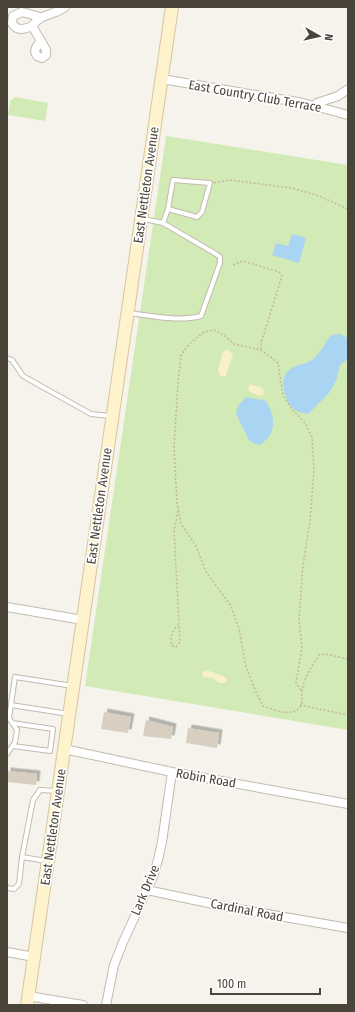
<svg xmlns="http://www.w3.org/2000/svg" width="355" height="1012" viewBox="0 0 355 1012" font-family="'Fira Sans Condensed',sans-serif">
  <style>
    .green { fill: #d2eab5 }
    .sand { fill: #f9efc9 }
    .water { fill: #a9d4f2 }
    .building { fill: #d8cfc1; filter: url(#shadow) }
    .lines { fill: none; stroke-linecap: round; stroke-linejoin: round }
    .service-casing { stroke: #c2bbae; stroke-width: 6 }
    .minor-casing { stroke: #c2bbae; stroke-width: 10 }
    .secondary-casing { stroke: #d6c79b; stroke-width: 14 }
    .path { stroke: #c4b79f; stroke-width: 1.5; stroke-dasharray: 2 2; stroke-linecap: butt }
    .service { stroke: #fff; stroke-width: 4 }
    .minor { stroke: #fff; stroke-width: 8 }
    .secondary { stroke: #fff3cd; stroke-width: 12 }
    .labels { text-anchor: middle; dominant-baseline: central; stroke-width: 3.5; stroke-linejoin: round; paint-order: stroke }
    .street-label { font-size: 13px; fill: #4b4439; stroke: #fff }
  </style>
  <defs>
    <filter id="shadow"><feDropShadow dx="3.5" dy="-3.5" stdDeviation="0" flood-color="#0004"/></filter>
  </defs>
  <rect width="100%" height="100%" fill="#f6f3ec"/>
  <!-- green -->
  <path class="green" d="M15,97L48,103L45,121L8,115L10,101Z
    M166,136L348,165V730L85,686Z"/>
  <!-- sand -->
  <path class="sand" d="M228,350L233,354C231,361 228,368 226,376H220C216,369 219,367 221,360C222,354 221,351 228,350Z
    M250,384L262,388L264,391L263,395L260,396L250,392L248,389Z
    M206,670L225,677L227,680L225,683H219L213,678L203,677L202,673Z"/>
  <!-- water -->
  <path class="water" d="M292,234L306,238L299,263L272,255L276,243L288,246Z
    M340,334L348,338V359L340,365L336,381L329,393L308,414C301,413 295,411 291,406C284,398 280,381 287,372C294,364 305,365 312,360C321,353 325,343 331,335Z
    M246,397L266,401C276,417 277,435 259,445L253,443L249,440L236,414L238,406Z"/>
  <!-- building -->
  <path class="building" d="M104,712L131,717L128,733L101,729Z
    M146,720L173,727L171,739L143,736Z
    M188,728L219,733L217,748L186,743Z
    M7,771L37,774L36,785L7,782Z"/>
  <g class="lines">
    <!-- service casing -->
    <g class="service-casing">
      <path id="service" d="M163,223L168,209L173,180L210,183L202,212L197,217L168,209
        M129,313C152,316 178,322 201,316L220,263V257L216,254L163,223L144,219
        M7,358L12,360L23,376L91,414L110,416
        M11,705L69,714
        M12,723L53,729L50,751L13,746
        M7,754L15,742L17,730L9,718L15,677L73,686
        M22,857L33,800L40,790L57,791
        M7,888L14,889L19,884L22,857L46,861"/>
    </g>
    <!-- minor casing -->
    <g class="minor-casing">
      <path id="minor" d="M32,26C25,29 17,32 12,23L13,16L22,12L40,17
        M41,41L32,26C41,13 53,16 65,7
        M41,41L46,50V55L42,58L37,56C33,51 37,45 41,41Z
        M162,79L303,103L348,115
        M315,106L317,103L338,96L348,89
        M7,607L83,620
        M64,749L172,772L348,804
        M147,890L227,907L348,928
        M7,952L34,957
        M28,996L83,1005
        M106,1005L114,965L123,942L153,877L158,860L162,842L172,772"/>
    </g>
    <!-- secondary casing -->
    <g class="secondary-casing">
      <path id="secondary" d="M27,1005L172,7"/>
    </g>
    <!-- path -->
    <path class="path" d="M214,183L229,180L292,188L319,196L348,209
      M233,265L243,261L279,272L282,276L261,343V350
      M178,511L174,530L180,642L176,647L172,646C170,637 172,631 178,625
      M301,690L296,683L302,648L299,620L303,565L310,521L314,470L312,437L305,423L291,408L283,395L278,363L261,350L234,344L225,336L214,330L204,332L190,343L181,355L178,382L174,448L177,503L181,524L196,546L206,572L231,606L239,629L246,667L256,692L263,706C274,710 298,720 302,702C303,698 301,694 302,689C305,677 312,666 319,655L325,654L348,659
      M300,705L348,715"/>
    <!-- service -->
    <use href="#service" class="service"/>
    <!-- minor -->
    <use href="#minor" class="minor"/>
    <!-- secondary -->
    <use href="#secondary" class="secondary"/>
  </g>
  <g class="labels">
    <!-- street labels -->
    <g class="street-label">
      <text transform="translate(255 96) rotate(10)">East Country Club Terrace</text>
      <text transform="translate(146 185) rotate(-82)">East Nettleton Avenue</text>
      <text transform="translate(99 506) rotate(-82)">East Nettleton Avenue</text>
      <text transform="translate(206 778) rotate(10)">Robin Road</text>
      <text transform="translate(53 827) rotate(-82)">East Nettleton Avenue</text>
      <text transform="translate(145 890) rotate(-67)">Lark Drive</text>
      <text transform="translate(247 910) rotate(11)">Cardinal Road</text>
    </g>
  </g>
  <!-- border -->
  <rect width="355" height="1012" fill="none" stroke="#4b4439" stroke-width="16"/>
  <!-- north arrow -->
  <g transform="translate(319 36) rotate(98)" stroke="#ffffff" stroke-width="3" paint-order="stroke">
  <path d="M0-3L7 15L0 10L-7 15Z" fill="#4b4439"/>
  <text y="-6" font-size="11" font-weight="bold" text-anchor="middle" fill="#4b4439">N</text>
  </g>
  <!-- scale -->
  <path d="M211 988v6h109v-6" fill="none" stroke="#4b4439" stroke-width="2"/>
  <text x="217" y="988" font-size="12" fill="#4b4439" stroke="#ffffff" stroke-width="3" paint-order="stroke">100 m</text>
</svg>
